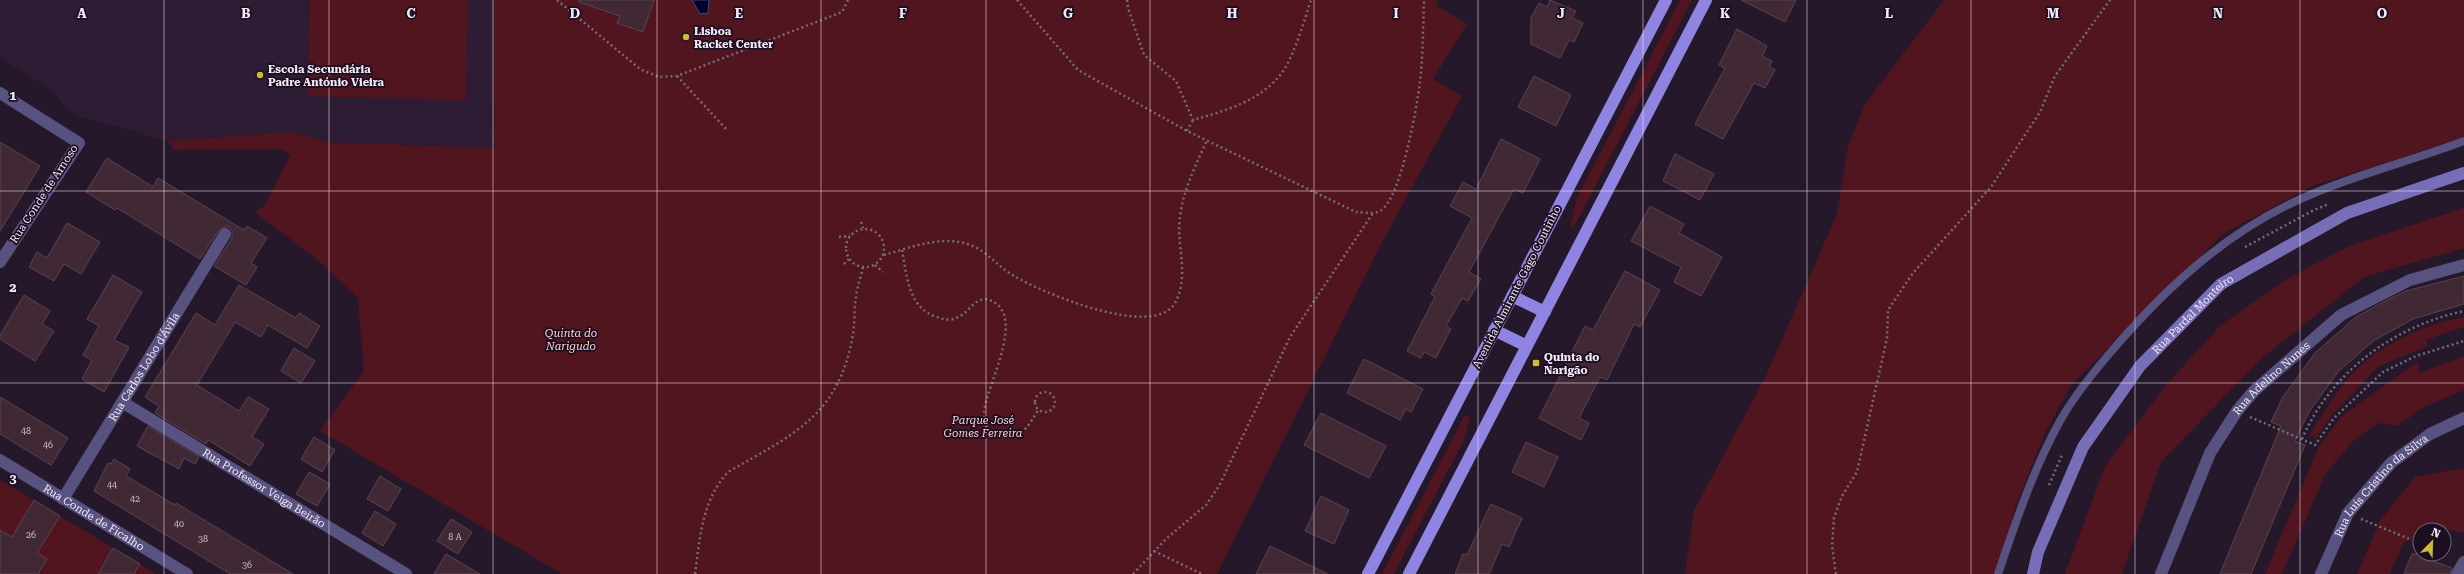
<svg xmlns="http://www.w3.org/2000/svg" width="2464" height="574" viewBox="0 0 2464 574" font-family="'Roboto Serif',serif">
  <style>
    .built { fill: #2e1c34 }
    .green { fill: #50151f }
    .water { fill: #000030; stroke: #49466c }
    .building { fill: #402835; stroke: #5c4351 }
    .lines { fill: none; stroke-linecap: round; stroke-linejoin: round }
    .path { stroke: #766b7b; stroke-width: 2.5; stroke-dasharray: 2 3; stroke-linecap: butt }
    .lane { stroke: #57527f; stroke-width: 8 }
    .street { stroke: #57527f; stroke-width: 12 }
    .secondary { stroke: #776eb7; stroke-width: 12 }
    .primary { stroke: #9084e2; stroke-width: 12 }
    .grid { fill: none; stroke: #f3eaf7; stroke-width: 1; stroke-opacity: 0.55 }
    .poi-dot { fill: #ceb938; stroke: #1c0e21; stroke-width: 1.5 }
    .labels { text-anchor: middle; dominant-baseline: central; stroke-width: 3.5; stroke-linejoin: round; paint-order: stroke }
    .number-label { font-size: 9px; fill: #c6bac6 }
    .poi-label { font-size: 11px; font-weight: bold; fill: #f3eaf7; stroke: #1c0e21; text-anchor: start }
    .street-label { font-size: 11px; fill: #f3eaf7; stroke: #1c0e21 }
    .park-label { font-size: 11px; font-style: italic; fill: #fdcfd2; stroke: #1c0e21 }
    .grid-label { font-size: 13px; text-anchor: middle; font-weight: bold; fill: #f3eaf7; stroke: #1c0e21; stroke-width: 3.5; stroke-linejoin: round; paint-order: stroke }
  </style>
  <rect width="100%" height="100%" fill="#25182a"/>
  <!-- built -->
  <path class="built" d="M0,0H494L493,148L328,142L292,132L168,141L82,117L64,107L54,92L0,57Z"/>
  <!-- green -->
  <path class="green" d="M310,0H468L466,100L308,96Z
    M494,0H1437V6L1467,24L1433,79L1462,96L1380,246L1217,574H562L320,431L364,371L358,298L314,257L255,212L264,206L291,154L278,149L174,150L168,141L292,132L328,142L493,148Z
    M1680,0H1692L1573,229L1570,227L1577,198Z
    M1944,0H2464V138L2312,186L2223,234L2071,385L2043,437L2014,511L1999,574H1685L1694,510L1766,376L1837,214L1848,146L1865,104Z
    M2464,208V248L2364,277L2262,358L2161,462L2122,574H2065L2105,466L2166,385L2220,326L2285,280L2349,246Z
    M2464,317V327L2426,340L2428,346L2379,366L2331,416L2316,439L2309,435C2322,416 2334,395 2349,377C2378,345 2422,325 2464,317Z
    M2464,356V390L2426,406L2397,426L2378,423L2351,443L2325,475L2282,574H2265L2319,446L2341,417L2417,362L2420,373Z
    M1465,415L1470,417L1464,440L1394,574H1382Z
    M2464,468V533L2430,526L2420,530V533L2403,544L2390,574H2357L2381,519L2415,477Z
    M0,480L34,500L12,537L0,538Z
    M60,516L113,548L98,574H38L47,559L37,553Z
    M140,564L156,574H134Z"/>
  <!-- water -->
  <path class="water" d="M692,0H709L708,13L700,14Z"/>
  <!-- building -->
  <path class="building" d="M579,0H654L643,32L617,23L620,16L579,2Z
    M1550,0L1576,11L1572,18L1583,23L1574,42L1569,40L1560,58L1531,44V18L1539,3L1547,7Z
    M1741,0H1796L1785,22Z
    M1737,29L1767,46L1762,56L1772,61L1769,66L1775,70L1765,88L1754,83L1723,139L1695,124L1725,68L1719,65Z
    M1534,76L1571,95L1556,126L1518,107Z
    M1501,139L1540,159L1523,193L1514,189L1469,272L1481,279L1468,301L1462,298L1446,326L1451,329L1436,358L1424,352L1421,358L1407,351L1435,297L1431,294L1472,218L1450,206L1463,182L1476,189Z
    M0,142L40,166L0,231Z
    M1675,154L1714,174L1700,200L1663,181Z
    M107,158L153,187L158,178L244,230L247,226L267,238L251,263L257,267L246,285L214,266L232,238V231L229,227H225L219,230L200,259L117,208L115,210L86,192Z
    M1650,206L1684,224L1679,233L1722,257L1701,296L1674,282L1681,267L1631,241Z
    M67,223L100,242L81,274L64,264L54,281L29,267L37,252L47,258Z
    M1625,271L1660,290L1640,327L1634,324L1607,380L1600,377L1579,418L1589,423L1581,440L1539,418L1585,326L1593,330Z
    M113,275L142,292L114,340L129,347L104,392L82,379L92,360L83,355L99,326L87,319Z
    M2464,276V304L2413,319L2373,341L2338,372L2309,412L2295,441L2305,445L2251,574H2220L2281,426L2271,422L2283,397L2315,353L2356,317L2389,299L2406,291Z
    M239,285L296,318L299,313L320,326L307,348L268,325L261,337L235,322L197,385L239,411L248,397L269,409L252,437L264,444L250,466L208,440L206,444L155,413L159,406L145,397L196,313L215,325Z
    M24,295L50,311L42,324L54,331L35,361L0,339V335Z
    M294,348L315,361L301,383L281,371Z
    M1364,359L1423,389L1411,412L1406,409L1400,420L1347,393Z
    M0,397L68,438L51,465L0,434Z
    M1321,413L1386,446L1369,478L1304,445Z
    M148,426L199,457L195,464L184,458L179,469L137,446Z
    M314,437L335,450L322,472L301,459Z
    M1526,442L1558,457L1544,487L1512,472Z
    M114,459L130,469L126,476L175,505L176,503L293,574H230L94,491L108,463L111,464Z
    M309,472L330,484L317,506L296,494Z
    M380,476L401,489L388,511L367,499Z
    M1321,496L1349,510L1334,544L1305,531Z
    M34,500L60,516L37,553L47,559L38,574H0V530L12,537Z
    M1491,504L1522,518L1509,547L1502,544L1489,574H1455L1463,554L1467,555Z
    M375,511L396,524L383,546L362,533Z
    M451,519L472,532L458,554L437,541Z
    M1270,546L1328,574H1256Z
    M113,548L140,564L134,574H98Z
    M446,554L480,574H434Z
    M2412,554H2430L2428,559L2452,568L2450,574H2404Z"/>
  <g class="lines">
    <!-- path -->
    <path class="path" d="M557,0L640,69L659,77L677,76L842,12L848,0
      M1017,0L1078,70L1187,131L1356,212C1363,212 1373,215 1380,211C1401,199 1417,107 1420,82C1423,55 1423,27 1424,0
      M1127,0L1128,8L1144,55L1176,81L1193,120C1225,111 1260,101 1281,74C1294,57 1304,21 1311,0
      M677,76L727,130
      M1187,131L1193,120
      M861,222L863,228
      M846 248a19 19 0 1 1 38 0a19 19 0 1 1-38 0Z
      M839,237L850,236
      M2245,247L2314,210L2329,204
      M902,250C907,276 908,308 937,317C944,320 952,321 958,317C970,312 972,300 986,299C1031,310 985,387 984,413C983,434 1003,443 1020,433C1028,429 1034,416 1039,409
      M884,255C912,247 946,233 975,247C989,254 1000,268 1014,276C1041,292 1153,340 1175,303C1190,276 1176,246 1180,217C1183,190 1196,165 1207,140
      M844,264L849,259
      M875,265L883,272
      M1035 402a10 10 0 1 1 20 0a10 10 0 1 1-20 0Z
      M2250,417L2315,445L2334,418L2383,372L2416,356L2464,341
      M2302,439C2331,372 2394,326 2464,311
      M2049,485L2062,455
      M2361,519L2412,540
      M1154,551L1202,574
      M695,574C700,538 702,500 728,472C794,434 839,416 853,334C855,322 854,309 856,297C857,287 861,277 863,267
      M1133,574L1166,539L1206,505L1219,486L1290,337L1373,213
      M1836,574L1832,546L1834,518L1842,496L1857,472L1887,338L1888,310L1913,273L1991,187L2040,112L2055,76L2110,0"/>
    <!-- lane -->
    <path class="lane" d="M1998,574C2016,521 2033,470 2060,421C2075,394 2096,369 2116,346C2170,284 2229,230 2305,197C2356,174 2412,161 2464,141"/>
    <!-- street -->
    <g class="street">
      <path d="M0,93L79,143L0,262"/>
      <path id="s1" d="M122,402L406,574"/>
      <path id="s2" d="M0,460L187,574"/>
      <path id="s3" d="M63,499L225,234"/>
      <path id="s4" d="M2161,574L2210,453L2237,411L2254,391L2341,315L2410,280L2464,265"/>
      <path id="s5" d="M2321,574L2348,513L2391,463L2430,434L2464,418"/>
      <path d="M2457,574L2464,562"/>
    </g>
    <!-- secondary -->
    <path class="secondary" id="s6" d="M2033,574L2038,552L2083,447L2140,366L2221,284L2347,213L2464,173"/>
    <!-- primary -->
    <path class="primary" d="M1512,296L1545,312
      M1494,330L1527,346
      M1368,574L1666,0
      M1409,574L1706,0"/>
  </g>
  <!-- grid -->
  <path class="grid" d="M164,0V574M329,0V574M493,0V574M657,0V574M821,0V574M986,0V574M1150,0V574M1314,0V574M1478,0V574M1643,0V574M1807,0V574M1971,0V574M2135,0V574M2300,0V574M0,191H2464M0,383H2464"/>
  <!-- markers -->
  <g class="poi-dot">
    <circle cx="686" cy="37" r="4"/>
    <circle cx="260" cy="75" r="4"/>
    <rect x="1532" y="359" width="8" height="8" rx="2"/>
  </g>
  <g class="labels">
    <!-- number labels -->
    <g class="number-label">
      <text x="26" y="431">48</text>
      <text x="48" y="445">46</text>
      <text x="112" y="485">44</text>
      <text x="135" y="499">42</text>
      <text x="179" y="524">40</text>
      <text x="31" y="535">26</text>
      <text x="455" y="537">8 A</text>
      <text x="203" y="539">38</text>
      <text x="247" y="565">36</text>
    </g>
    <!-- poi labels -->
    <g class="poi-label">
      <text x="694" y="31">Lisboa<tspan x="694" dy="13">Racket Center</tspan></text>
      <text x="268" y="69">Escola Secundária<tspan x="268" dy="13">Padre António Vieira</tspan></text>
      <text x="1544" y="357">Quinta do<tspan x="1544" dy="13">Narigão</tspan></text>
    </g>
    <!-- street labels -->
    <g class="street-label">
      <text transform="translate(44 194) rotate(-57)">Rua Conde de Arnoso</text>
      <text transform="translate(1517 287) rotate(-63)">Avenida Almirante Gago Coutinho</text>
      <text stroke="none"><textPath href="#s6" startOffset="310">Rua Pardal Monteiro</textPath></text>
      <text stroke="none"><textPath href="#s3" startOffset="155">Rua Carlos Lobo d'Ávila</textPath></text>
      <text stroke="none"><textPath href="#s4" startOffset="228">Rua Adelino Nunes</textPath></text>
      <text stroke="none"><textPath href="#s5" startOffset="109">Rua Luís Cristino da Silva</textPath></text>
      <text stroke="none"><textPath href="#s1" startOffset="166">Rua Professor Veiga Beirão</textPath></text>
      <text stroke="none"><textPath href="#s2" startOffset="110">Rua Conde de Ficalho</textPath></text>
    </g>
    <!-- park labels -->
    <g class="park-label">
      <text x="571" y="333">Quinta do<tspan x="571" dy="13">Narigudo</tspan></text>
      <text x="983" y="420">Parque José<tspan x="983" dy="13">Gomes Ferreira</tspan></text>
    </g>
  </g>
  <g class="grid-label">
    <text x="82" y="18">A</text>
    <text x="246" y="18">B</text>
    <text x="411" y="18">C</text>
    <text x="575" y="18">D</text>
    <text x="739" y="18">E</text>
    <text x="903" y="18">F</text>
    <text x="1068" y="18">G</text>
    <text x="1232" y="18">H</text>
    <text x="1396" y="18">I</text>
    <text x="1561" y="18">J</text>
    <text x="1725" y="18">K</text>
    <text x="1889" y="18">L</text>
    <text x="2053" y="18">M</text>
    <text x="2218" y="18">N</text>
    <text x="2382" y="18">O</text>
    <text x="13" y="100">1</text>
    <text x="13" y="292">2</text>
    <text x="13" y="483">3</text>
  </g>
  <!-- north arrow -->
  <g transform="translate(2432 542) rotate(23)"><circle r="19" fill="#1c0e21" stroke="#726677"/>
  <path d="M0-3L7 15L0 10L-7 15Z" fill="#ceb938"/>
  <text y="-6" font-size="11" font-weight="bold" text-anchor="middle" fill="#f3eaf7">N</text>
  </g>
</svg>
